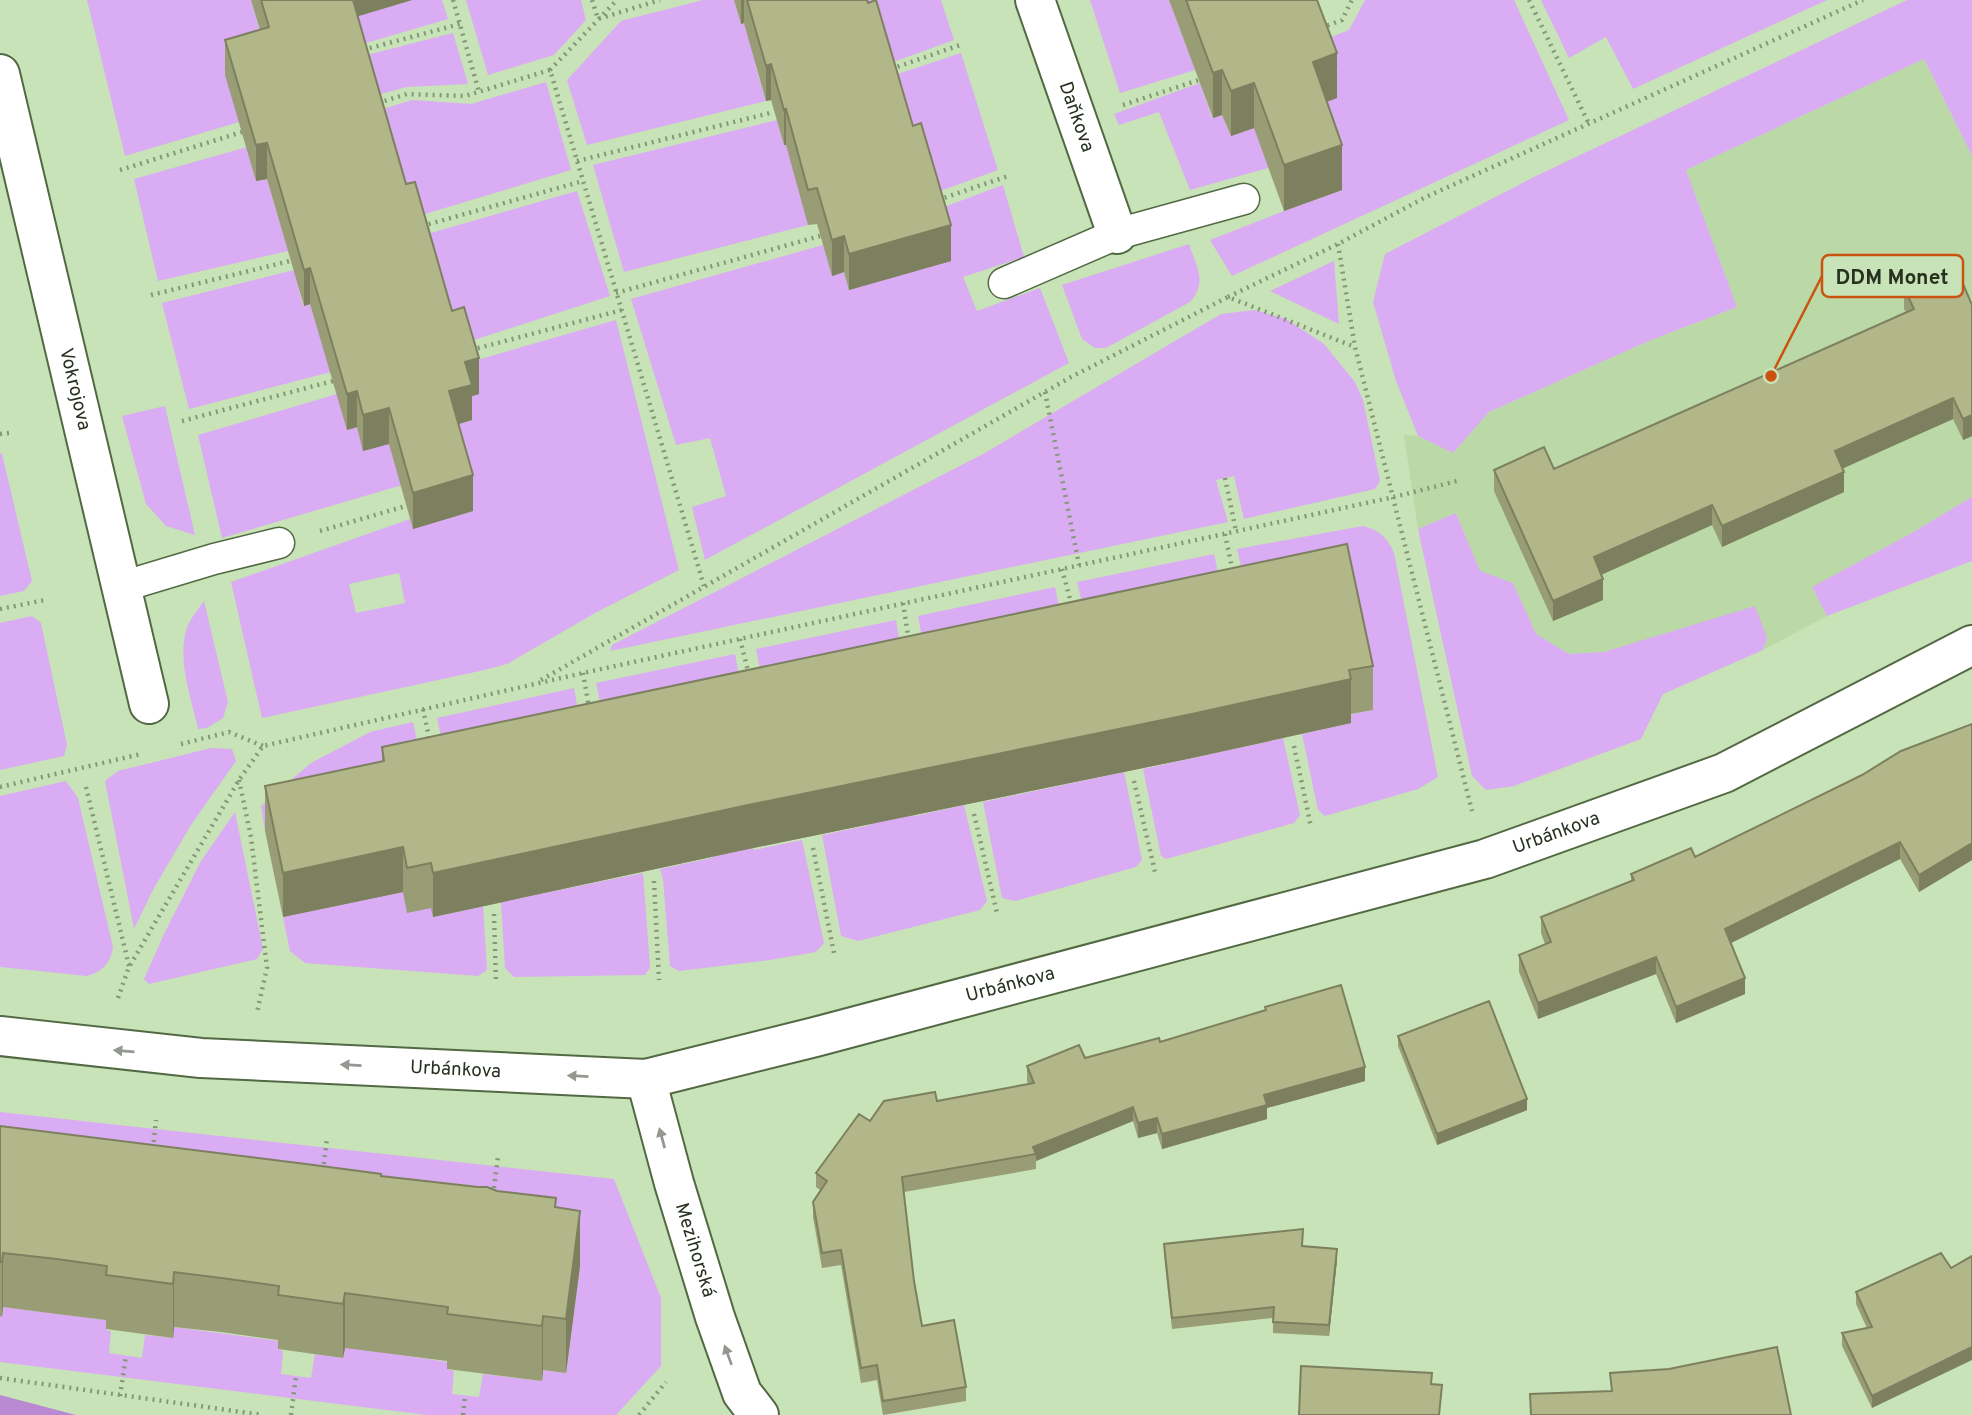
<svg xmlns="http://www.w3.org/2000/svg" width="1972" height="1415" viewBox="0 0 1972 1415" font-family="Overpass,sans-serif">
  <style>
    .built { fill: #bad9a7 }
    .green { fill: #daacf3; fill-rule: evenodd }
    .forest { fill: #b98ad1 }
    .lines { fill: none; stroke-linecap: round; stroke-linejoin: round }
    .service-casing { stroke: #526943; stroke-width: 33 }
    .minor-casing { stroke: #526943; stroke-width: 42 }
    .path { stroke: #849877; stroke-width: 4.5; stroke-dasharray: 2 5; stroke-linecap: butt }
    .service { stroke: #fff; stroke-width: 30 }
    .minor { stroke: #fff; stroke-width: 38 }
    .wall { fill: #989d75 }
    .shaded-wall { fill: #7c805f }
    .building { fill: #b1b788; stroke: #7c805f; stroke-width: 2 }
    .oneway { fill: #939890 }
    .labels { text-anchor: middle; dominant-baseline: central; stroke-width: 5; stroke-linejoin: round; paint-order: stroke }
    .street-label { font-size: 19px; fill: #273120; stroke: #c8e3b7 }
    .leader { fill: none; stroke: #cb530f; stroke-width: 2.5 }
    .callout-dot { fill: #cb530f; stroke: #c8e3b7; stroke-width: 2.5 }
    .callout { fill: #c8e3b7; stroke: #cb530f; stroke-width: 2.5 }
    .callout-label { font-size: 21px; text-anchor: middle; font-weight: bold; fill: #273120 }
  </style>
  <rect width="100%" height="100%" fill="#c8e3b7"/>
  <!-- built -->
  <path class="built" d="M1924,59L1972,156V497L1910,534L1813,587L1827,616L1763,650L1767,638L1672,632L1604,652L1569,654L1536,634L1513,583L1480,572L1456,513L1418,529L1404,435L1418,436L1453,453L1489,412L1651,340L1737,307L1686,170Z"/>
  <!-- green -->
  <path class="green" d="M87,0H251L269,63L239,122L125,156Z
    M412,0H442L448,19L366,43L358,16Z
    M466,0H581L586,20L554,55L488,75Z
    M703,0H734L741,24L751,21L756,68L766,101L587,145L567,80L621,21Z
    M857,0H941L954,40L885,65Z
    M1090,0H1169L1195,70L1120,93Z
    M1365,0H1514L1569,120L1232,276L1210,240L1284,211L1342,190L1327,147L1268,168L1190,190L1159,112L1119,125L1114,114L1200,83L1212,118L1222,115L1231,136L1336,98L1329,75L1338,72L1326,39L1349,30Z
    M1541,0H1827L1633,89L1606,37L1569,58Z
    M1907,0H1972V156L1924,59L1686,170L1737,307L1651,340L1489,412L1453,453L1418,436L1396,381L1373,302L1385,254L1536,176Z
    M453,33L468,84L407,87L362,99L359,57Z
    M961,53L998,170L932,194L889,77Z
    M546,82L571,170L415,217L376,111L412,100L471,104Z
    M777,120L784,145L794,142L808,225L624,272L593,165Z
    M247,147L256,181L267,179L288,251L158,281L134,179Z
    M1003,185L1024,257L963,277L977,311L1040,288L1069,363L705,560L692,507L726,496L710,438L676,445L631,299L823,245L832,275L844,272L849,290L936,210Z
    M577,191L610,296L452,347L420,236Z
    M1189,244C1196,266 1208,282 1190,302L1106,348H1095L1082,339L1062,285Z
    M1334,261L1339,324L1270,291Z
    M294,270L303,306L310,304L331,372L189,409L162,303Z
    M1254,310L1286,319L1324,344L1355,382L1363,400L1380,481L1375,489L1244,519L1234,476L1216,480L1228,522L610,651L612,645L983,454L1221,314Z
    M616,320L679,570L595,613L507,664L480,671L262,718L231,582L410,519L413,528L472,511L460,468L222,538L198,435L337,394L357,427L364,451L470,362ZM399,573L405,603L356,613L349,584Z
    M165,406L195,535L166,526L146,504L122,416Z
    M0,453L2,454L32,581L24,591L0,596Z
    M1972,497V561L1827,616L1812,587L1910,534Z
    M1456,513L1480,571L1513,583L1536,634L1569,654L1604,652L1755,606L1767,638L1763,650L1663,694L1641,739L1514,786L1486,790L1472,776L1418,529Z
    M1363,526C1378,529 1388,538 1394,553L1438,777L1418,789L1325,816L1318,810L1302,734L1351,723L1349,715L1373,710L1251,610L1237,549Z
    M1214,554L1227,614L1092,643L1077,582Z
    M1055,587L1068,649L929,677L918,616Z
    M204,601L228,702L223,718L207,728L198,729C191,698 179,666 185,635C187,622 197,611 204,601Z
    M32,616L41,623L67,745L64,756L0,770V623Z
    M896,620L906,682L768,711L756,649Z
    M735,654L747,715L609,744L596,683Z
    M574,688L585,749L450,778L437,718Z
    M413,722L426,782L433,917L483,906L487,970L478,976L305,963L290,951L283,917L343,904L325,818L265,831L261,806L311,763L370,732Z
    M1283,738L1300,815L1294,823L1166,859L1161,856L1143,769Z
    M211,748L232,749L236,761L191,825L154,888L134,929L105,781L118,771Z
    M1124,772L1142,860L1136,867L1015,901L1002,898L983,802Z
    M66,781L78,798L113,947C110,964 102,972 87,976L0,967V796Z
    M912,805L915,816L964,805L987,901L980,910L858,941L841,936L822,835L870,825L868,814Z
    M235,812L263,949L257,959L149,984L144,979L165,932L201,861Z
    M751,839L754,850L802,840L824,943L816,952L770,960L679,971L670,966L663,879L660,869L711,858Z
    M643,873L650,968L645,975L514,977L505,968L501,902Z
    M0,1112L614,1179L661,1298V1366L616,1415H427L0,1362V1316H2L3,1307L107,1320L106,1330L111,1331L109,1353L142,1358L145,1335L172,1338L174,1327L279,1341L278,1349L283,1351L281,1374L311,1378L315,1354L343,1358L345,1347L448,1362L447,1369L454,1371L452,1394L479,1397L483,1374L542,1381L543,1370L566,1373L580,1266L0,1181Z"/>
  <!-- forest -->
  <path class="forest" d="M0,1395L76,1415H0Z"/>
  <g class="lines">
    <!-- service casing -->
    <g class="service-casing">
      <path id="service" d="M1004,283L1117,234L1244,199
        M121,587L214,559L279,543"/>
    </g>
    <!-- minor casing -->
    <g class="minor-casing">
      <g id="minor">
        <path id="s1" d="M1035,0L1117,234"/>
        <path id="s2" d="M0,74L149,704"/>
        <path id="s3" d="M0,1036L201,1058L646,1079L815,1037L1485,859L1724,773L1972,645"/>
        <path id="s4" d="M646,1079L674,1183L715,1317L742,1393L759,1415"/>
      </g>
    </g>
    <!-- path -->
    <path class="path" d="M453,0L479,92
      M592,0L598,19L660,0
      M1529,0L1589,124
      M1321,28L1342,20L1352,0
      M363,50L460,24
      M891,69L963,44
      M550,70L617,0
      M378,103L407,94L465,96L550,70L704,586
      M1123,105L1199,80
      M577,161L774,112
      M120,170L242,132
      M938,200L1008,176
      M422,226L583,181
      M1338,244L1355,347
      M616,293L820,236
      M151,295L290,261
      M1228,297L1338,244L1426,197L1863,0
      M471,350L622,310
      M1045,392L1079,565
      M182,421L333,381
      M0,434L9,433
      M1225,478L1236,531
      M320,531L406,506
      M1225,534L1233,573
      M1062,569L1072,607
      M903,603L909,642
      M0,609L45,600
      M740,639L749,675
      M583,673L589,707
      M541,680L1071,377L1228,297L1355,347L1472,811
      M423,709L430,742
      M181,744L229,732L263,746
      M1294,746L1311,827
      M239,780L251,837L267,968L257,1012
      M1134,781L1155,872
      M0,787L141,754
      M86,787L129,966
      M974,814L997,913
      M813,848L834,953
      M654,881L659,980
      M494,914L496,983
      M118,998L129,967L239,780L263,746L583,673L1394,497L1457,481
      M153,1149L156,1120
      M323,1171L327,1138
      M493,1195L498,1157
      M0,1378L263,1415
      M120,1396L126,1356
      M291,1415L296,1376
      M463,1415L465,1396
      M639,1415L666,1382"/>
    <!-- service -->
    <use href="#service" class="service"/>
    <!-- minor -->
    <use href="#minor" class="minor"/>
  </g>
  <!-- wall -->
  <path class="wall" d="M251,0H412L358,16L406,184L452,311L479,394L472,396V420L458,424L473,511L413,529L389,444L363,451L357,427L347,430L310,304L304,306L267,179L256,181L225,75V40L260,30Z
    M734,0H867L951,261L849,290L844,272L832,276L817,224L808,225L786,145H784L771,100L766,101L744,23L741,24Z
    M1169,0H1317L1337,98L1327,101L1342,190L1284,211L1254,128L1231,136L1222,115L1213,118Z
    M1904,288L1972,305V436L1963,440L1953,419L1842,468L1844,492L1722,547L1712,525L1601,575L1603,600L1553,621L1494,491V470L1554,469L1906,312L1904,309Z
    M1373,666V710L1351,714V723L1192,758L753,848L433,917L431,908L407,913L403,892L283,917L265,831V786L382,761V747Z
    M1972,724V860L1919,892L1900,859L1731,943L1745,994L1676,1023L1656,974L1538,1019L1519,972V955L1545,944L1541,933V917L1631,881V874L1695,857Z
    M1265,1007L1365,1081L1267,1108V1119L1162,1149L1157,1133L1138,1138L1133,1121L1036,1161V1169L904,1192L914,1281L922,1326L966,1387V1401L883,1415L877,1380L861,1383L841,1265L822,1268L813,1217V1202L820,1190L816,1187V1173L870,1121L937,1101L1029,1085L1027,1081V1066L1085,1058L1160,1042L1265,1010Z
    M1398,1036L1527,1110L1437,1145L1398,1046Z
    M0,1126L497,1191L556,1207L580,1266L566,1373L543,1370L542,1381L447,1369V1361L345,1348L343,1358L278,1349V1340L221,1332L174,1327L173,1338L106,1329V1320L57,1314L3,1307L2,1317L0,1316Z
    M1164,1244L1302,1246L1337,1260L1329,1336L1273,1333V1318L1172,1329L1164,1255Z
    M1941,1253L1872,1408L1842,1346V1333L1867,1328L1856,1304V1292Z"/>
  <!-- shaded-wall -->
  <path class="shaded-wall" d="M349,0H412L349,19Z
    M741,0H744V23L741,24Z
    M1337,53V98L1313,107V62Z
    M771,64V100L766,101V66Z
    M1222,70V115L1213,118V73Z
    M1254,83V128L1231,136V91Z
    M786,109V145H784V110Z
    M267,143V179L256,181V145Z
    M1342,145V190L1284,211V165Z
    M951,225V261L849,290V254Z
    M844,236V272L832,276V240Z
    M310,268V304L304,306V270Z
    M479,358V394L472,396V420L449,427V391L465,362Z
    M357,391V427L347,430V394Z
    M1953,398V419L1835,472V451Z
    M389,408V444L363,451V415Z
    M1972,415V436L1963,440V419Z
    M1844,472V492L1722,547V526Z
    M473,475V511L413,529V493Z
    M1712,505V525L1594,578V557Z
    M1603,579V600L1553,621V601Z
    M1351,679V723L1192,758L753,848L433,917V873L753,804Z
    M1900,842V859L1725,946V929Z
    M1972,843V860L1919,892V875Z
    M403,847V892L283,917V873Z
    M1656,957V974L1538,1019V1003Z
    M1745,978V994L1676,1023V1007Z
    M1365,1067V1081L1267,1108V1119L1162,1149V1134L1264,1095Z
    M1527,1099V1110L1437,1145V1134Z
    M1133,1107V1121L1036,1161V1154L1033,1147Z
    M1157,1118V1133L1138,1138V1123Z
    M580,1211V1266L566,1373V1319Z
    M1337,1249V1260L1329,1336V1325Z
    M3,1253V1307L2,1317V1262Z
    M174,1272V1327L173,1338V1284Z
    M345,1293V1348L343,1358V1304Z
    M543,1316V1370L542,1381V1326Z
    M1972,1347V1360L1872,1408V1396Z"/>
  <!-- building -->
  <path class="building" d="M261,0H353L406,184L415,182L452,311L464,307L479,358L465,362L472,385L449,391L473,475L413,493L389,408L363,415L357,391L347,394L310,268L304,270L267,143L256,145L225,40L269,27Z
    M747,0H867L868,3L876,0L913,126L921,123L951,225L849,254L844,236L832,240L817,188L808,190L786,109L784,110L771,64L766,66Z
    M1186,0H1317L1337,53L1313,62L1342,145L1284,165L1254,83L1231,91L1222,70L1213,73Z
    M1955,265L1972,305V415L1963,419L1953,398L1835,451L1844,472L1722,526L1712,505L1594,557L1603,579L1553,601L1494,470L1544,447L1554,469L1673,416L1914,309L1904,288Z
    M1347,544L1373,666L1349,670L1351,679L1192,714L753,804L433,873L431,863L407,868L403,847L283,873L265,786L384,761L382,747Z
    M1972,724V843L1919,875L1900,842L1725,929L1745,978L1676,1007L1656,957L1538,1003L1519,955L1551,942L1541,917L1634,880L1631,874L1691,848L1695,857L1862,775L1901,751Z
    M1341,985L1365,1067L1264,1095L1267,1105L1162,1134L1157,1118L1138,1123L1133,1107L1033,1147L1036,1154L902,1177L914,1281L922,1326L954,1320L966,1387L883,1401L877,1365L861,1368L841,1250L822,1253L813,1202L827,1181L816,1173L859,1114L870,1121L884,1101L935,1092L937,1101L1034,1083L1027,1066L1079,1045L1085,1058L1159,1038L1160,1042L1266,1010L1265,1007Z
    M1489,1001L1527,1099L1437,1134L1398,1036Z
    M0,1126L306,1164L381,1174V1176L478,1187H487L497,1191L556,1198L555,1207L580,1211L566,1319L543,1316L542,1326L447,1314L448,1307L345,1293L343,1304L278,1295L279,1286L221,1278L174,1272L173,1284L106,1275L107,1266L57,1259L3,1253L2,1262H0Z
    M1303,1229L1302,1246L1337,1249L1329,1325L1273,1322L1274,1307L1172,1318L1164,1244Z
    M1941,1253L1951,1268L1972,1256V1347L1872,1396L1842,1333L1872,1327L1856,1292Z
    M1777,1347L1791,1415H1531L1530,1394L1612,1391L1610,1373L1669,1369Z
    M1301,1366L1432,1373L1431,1384L1442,1385L1439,1415H1299Z"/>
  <!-- one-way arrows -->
  <defs><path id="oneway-solid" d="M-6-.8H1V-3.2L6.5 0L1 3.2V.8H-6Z" transform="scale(1.75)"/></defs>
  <g class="oneway">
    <use href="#oneway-solid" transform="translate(124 1051) rotate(-175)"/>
    <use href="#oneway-solid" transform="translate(351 1065) rotate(-177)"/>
    <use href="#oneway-solid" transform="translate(578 1076) rotate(-177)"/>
    <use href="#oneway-solid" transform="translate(662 1138) rotate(-105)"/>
    <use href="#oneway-solid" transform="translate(728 1355) rotate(-110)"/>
  </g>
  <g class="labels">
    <!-- street labels -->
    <g class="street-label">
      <text stroke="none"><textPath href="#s1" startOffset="124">Daňkova</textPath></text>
      <text stroke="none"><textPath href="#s2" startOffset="324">Vokrojova</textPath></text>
      <text stroke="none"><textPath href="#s3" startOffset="1591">Urbánkova</textPath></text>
      <text stroke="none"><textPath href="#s3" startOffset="1024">Urbánkova</textPath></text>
      <text stroke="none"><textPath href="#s3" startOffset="457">Urbánkova</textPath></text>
      <text stroke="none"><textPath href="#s4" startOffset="178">Mezihorská</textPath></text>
    </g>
  </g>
  <!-- callouts -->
  <path class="leader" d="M1771 376L1822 276"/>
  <circle class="callout-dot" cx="1771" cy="376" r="7"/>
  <rect class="callout" x="1822" y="255" width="141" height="42" rx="7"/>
  <g class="callout-label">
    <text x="1892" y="284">DDM Monet</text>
  </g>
</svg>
